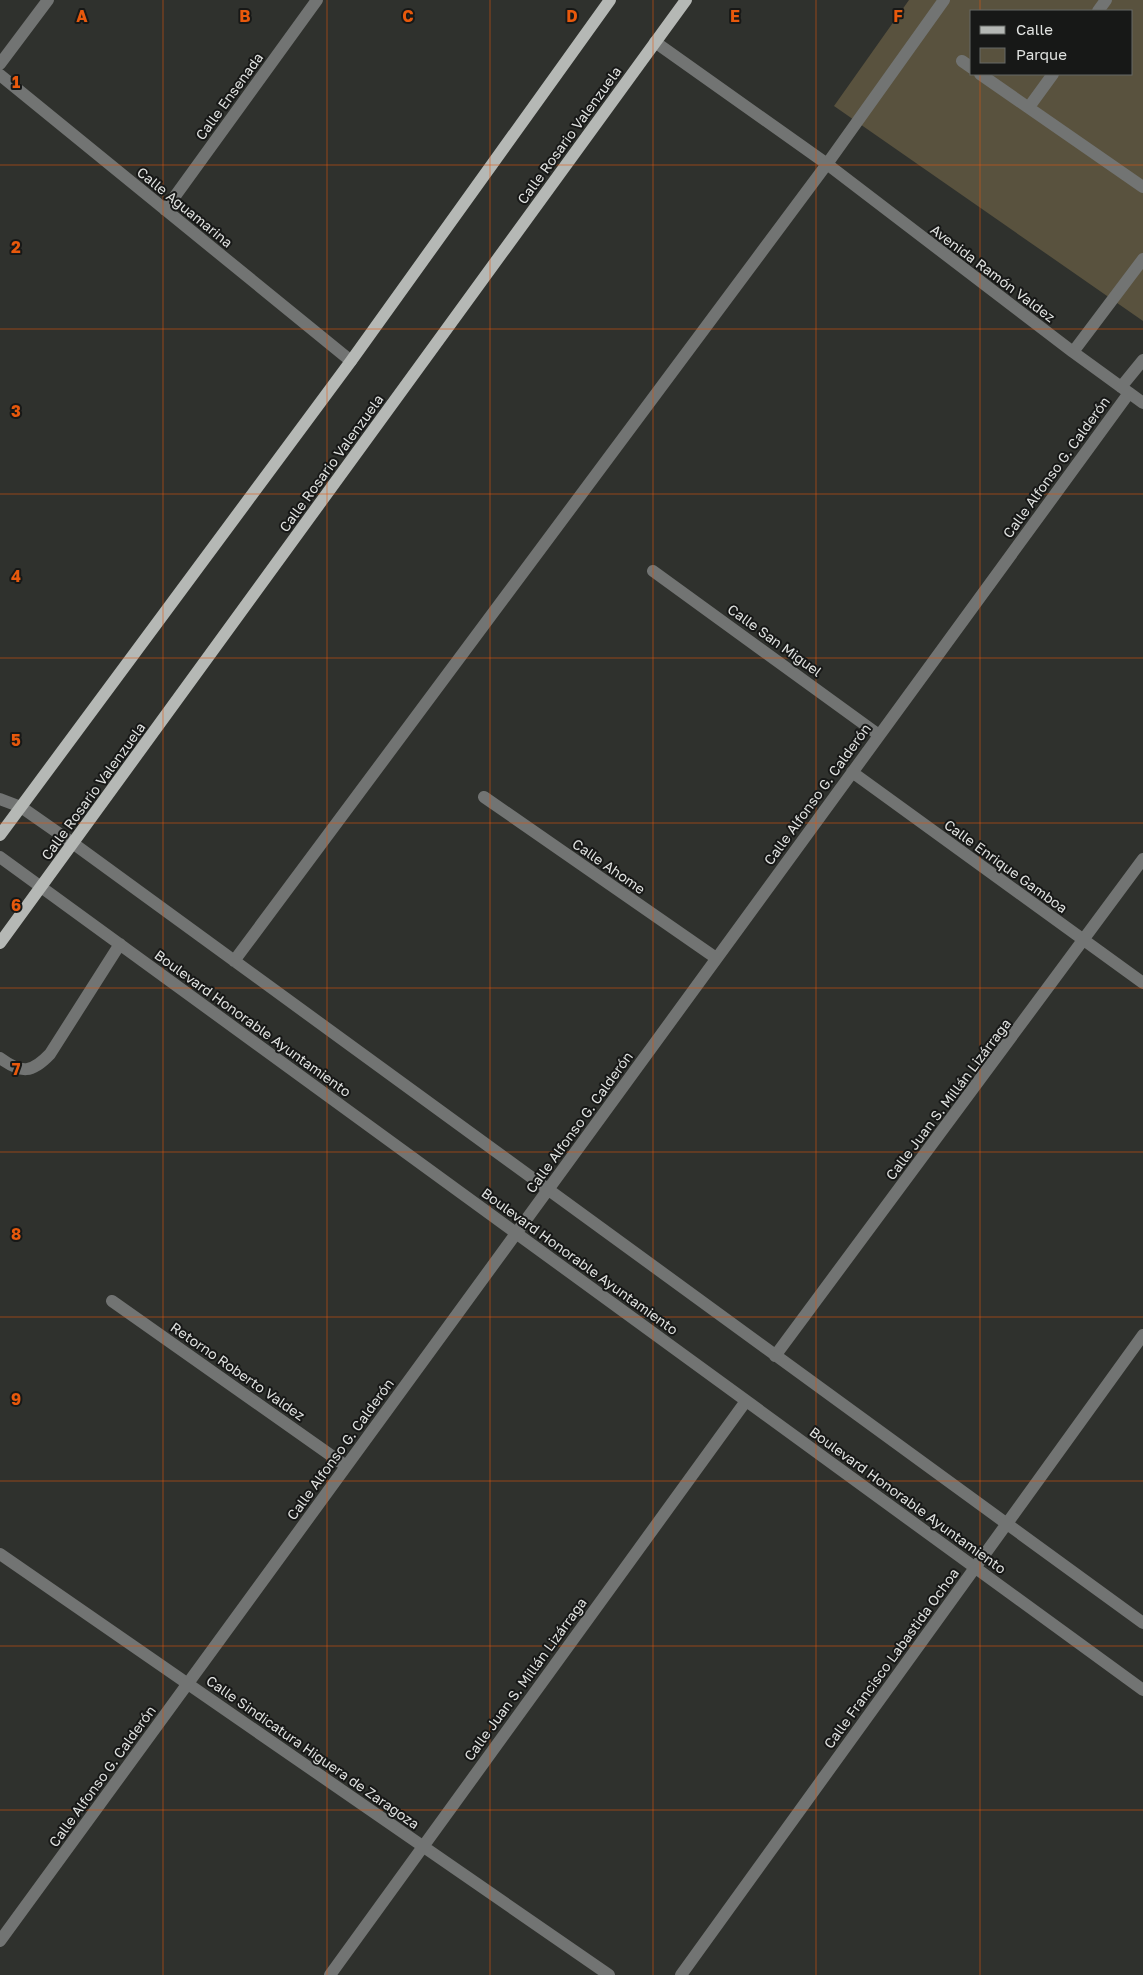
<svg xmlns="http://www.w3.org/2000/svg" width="1143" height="1975" viewBox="0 0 1143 1975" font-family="'Golos Text',sans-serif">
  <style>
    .green { fill: #59523e; fill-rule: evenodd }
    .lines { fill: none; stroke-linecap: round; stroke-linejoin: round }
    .minor { stroke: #727473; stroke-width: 12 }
    .major { stroke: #b5b8b5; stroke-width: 12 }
    .grid { fill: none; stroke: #e8590c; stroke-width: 1; stroke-opacity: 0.55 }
    .labels { text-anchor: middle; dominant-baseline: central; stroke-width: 4; stroke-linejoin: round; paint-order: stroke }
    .street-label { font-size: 14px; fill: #e0e2e0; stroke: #171817 }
    .grid-label { font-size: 16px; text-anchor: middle; font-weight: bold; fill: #e8590c; stroke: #171817; stroke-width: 4; stroke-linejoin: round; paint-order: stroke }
  </style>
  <rect width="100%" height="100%" fill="#2f312d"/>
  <!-- green -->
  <path class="green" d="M909,0H1143V321L834,106ZM972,11H1132V74H972Z"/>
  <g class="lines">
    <!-- minor -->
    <path class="minor" d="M1098,11L1106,0
      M655,42L827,164L1073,352L1143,403
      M962,61L972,68
      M0,64L48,0
      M980,74L1143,187
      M0,75L351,361
      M1029,107L1053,74
      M165,210L317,0
      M1073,352L1143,259
      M1121,387L1143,360
      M653,571L879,735
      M852,772L1143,983
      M484,797L716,958
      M0,799L21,807L74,844L1143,1623
      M0,857L1143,1690
      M234,961L827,164L944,0
      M0,1058C22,1074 32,1073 50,1054L120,944
      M112,1301L346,1466
      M775,1356L1143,859
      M0,1554L609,1975
      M0,1941L1129,393
      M330,1975L746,1401
      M681,1975L1143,1335"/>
    <!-- major -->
    <path class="major" d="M0,835L351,361L610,0
      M0,943L686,0"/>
  </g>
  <!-- grid -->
  <path class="grid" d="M163,0V1975M327,0V1975M490,0V1975M653,0V1975M816,0V1975M980,0V11M980,74V1975M0,165H1143M0,329H1143M0,494H1143M0,658H1143M0,823H1143M0,988H1143M0,1152H1143M0,1317H1143M0,1481H1143M0,1646H1143M0,1810H1143"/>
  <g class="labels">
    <!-- street labels -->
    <g class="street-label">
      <text transform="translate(229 96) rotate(-54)">Calle Ensenada</text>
      <text transform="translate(569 135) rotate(-54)">Calle Rosario Valenzuela</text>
      <text transform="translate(185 207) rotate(39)">Calle Aguamarina</text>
      <text transform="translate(993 273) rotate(37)">Avenida Ramón Valdez</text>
      <text transform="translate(331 463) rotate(-54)">Calle Rosario Valenzuela</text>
      <text transform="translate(1056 467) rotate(-54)">Calle Alfonso G. Calderón</text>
      <text transform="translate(775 640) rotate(36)">Calle San Miguel</text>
      <text transform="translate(93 791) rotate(-54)">Calle Rosario Valenzuela</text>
      <text transform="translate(817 794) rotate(-54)">Calle Alfonso G. Calderón</text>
      <text transform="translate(609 866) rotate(35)">Calle Ahome</text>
      <text transform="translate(1006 866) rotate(36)">Calle Enrique Gamboa</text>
      <text transform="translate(253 1023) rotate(36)">Boulevard Honorable Ayuntamiento</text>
      <text transform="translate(948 1099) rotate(-53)">Calle Juan S. Millán Lizárraga</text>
      <text transform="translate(579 1122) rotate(-54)">Calle Alfonso G. Calderón</text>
      <text transform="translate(580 1261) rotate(36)">Boulevard Honorable Ayuntamiento</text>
      <text transform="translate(238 1371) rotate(35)">Retorno Roberto Valdez</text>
      <text transform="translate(340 1449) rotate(-54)">Calle Alfonso G. Calderón</text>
      <text transform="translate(908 1500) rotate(36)">Boulevard Honorable Ayuntamiento</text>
      <text transform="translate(891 1658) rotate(-54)">Calle Francisco Labastida Ochoa</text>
      <text transform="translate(525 1679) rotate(-54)">Calle Juan S. Millán Lizárraga</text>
      <text transform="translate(313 1752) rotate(35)">Calle Sindicatura Higuera de Zaragoza</text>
      <text transform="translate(102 1776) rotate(-54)">Calle Alfonso G. Calderón</text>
    </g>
  </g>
  <g class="grid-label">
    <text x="82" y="22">A</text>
    <text x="245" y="22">B</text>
    <text x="408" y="22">C</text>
    <text x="572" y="22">D</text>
    <text x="735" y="22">E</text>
    <text x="898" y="22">F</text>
    <text x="16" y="88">1</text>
    <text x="16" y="253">2</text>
    <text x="16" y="417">3</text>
    <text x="16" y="582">4</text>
    <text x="16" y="746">5</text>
    <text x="16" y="911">6</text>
    <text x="16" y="1075">7</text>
    <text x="16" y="1240">8</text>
    <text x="16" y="1405">9</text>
  </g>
  <!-- legend -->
  <rect x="970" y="10" width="162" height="65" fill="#171817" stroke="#676967"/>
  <rect x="980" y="26" width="25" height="8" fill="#b5b8b5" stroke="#676967"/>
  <text x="1016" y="35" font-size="15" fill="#e0e2e0">Calle</text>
  <rect x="980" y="48" width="25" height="15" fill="#59523e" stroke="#676967"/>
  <text x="1016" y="60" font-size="15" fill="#e0e2e0">Parque</text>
</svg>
